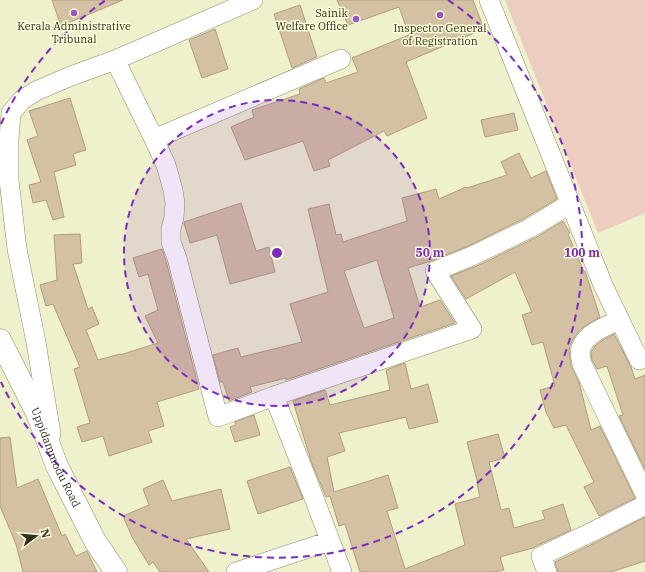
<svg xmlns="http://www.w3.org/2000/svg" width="645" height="572" viewBox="0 0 645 572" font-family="'IBM Plex Serif',serif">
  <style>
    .green { fill: #eccdbf }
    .building { fill: #d4c0a2; stroke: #b19d80; fill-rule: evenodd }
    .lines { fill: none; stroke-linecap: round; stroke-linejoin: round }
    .minor-casing { stroke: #8b8c6b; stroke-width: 20 }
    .secondary-casing { stroke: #8b8c6b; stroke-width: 23 }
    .minor { stroke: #fff; stroke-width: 19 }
    .secondary { stroke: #fff; stroke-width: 22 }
    .ring { fill: none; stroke: #7b2cbf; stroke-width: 2; stroke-dasharray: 7 5 }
    .poi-dot { fill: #9b53c7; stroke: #fcfdd9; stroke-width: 1.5 }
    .labels { text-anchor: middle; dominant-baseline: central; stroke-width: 3; stroke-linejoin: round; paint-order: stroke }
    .poi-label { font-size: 11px; fill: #303023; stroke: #fcfdd9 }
    .street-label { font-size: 11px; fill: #303023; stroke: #fcfdd9 }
    .centre { fill: #7b2cbf; stroke: #fcfdd9; stroke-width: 2 }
    .ring-label { font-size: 12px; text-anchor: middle; font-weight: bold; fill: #7b2cbf; stroke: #fcfdd9; stroke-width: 3; stroke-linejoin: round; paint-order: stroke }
  </style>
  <rect width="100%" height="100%" fill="#eff0cc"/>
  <!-- green -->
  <path class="green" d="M505,0H645V213L598,233Z"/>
  <!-- building -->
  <path class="building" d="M52,0H123L61,26Z
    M337,0H473L484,29L406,62L427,118L387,136L384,131L328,160L330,166L314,171L303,141L245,160L231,127L254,117L252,110L300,94L299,89L324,78L326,83L358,72L352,58L409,35L399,7L348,25Z
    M300,5L317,57L292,68L274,14Z
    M215,29L228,69L202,78L189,40Z
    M70,98L86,150L73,154L76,165L54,172L64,217L53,220L46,200L33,203L29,185L41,182L27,140L38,136L29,111Z
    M514,113L518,130L485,137L481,120Z
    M519,153L531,178L546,171L557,199L525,218L468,246L431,261L408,268L420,307L440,300L455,323L286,380V378L250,387L252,392L229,401L223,382H220L213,355L238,348L241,357L302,342L290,304L328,292L308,209L329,204L336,235L341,234L343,242L407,221L402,198L436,189L439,199L466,187L467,188L507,175L501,162ZM377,260L394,318L364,328L344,271Z
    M241,203L256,251L269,247L275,272L230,284L217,235L190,243L184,223V222Z
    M563,221L570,233L568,234L584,272L585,271L600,317L585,326L579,331L574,338L570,345L569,351L571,366L579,382L591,430L600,426L635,498L599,516L584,487L594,482L566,425L554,428L546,412L540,390L555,386L543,342L532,345L522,315L532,312L515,272L466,299L451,276L477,266L535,238Z
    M80,234L82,263L73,264L88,309L92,307L99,324L86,330L98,360L120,354V355L158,343L145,316L158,310L148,274L139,277L133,258L162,249L166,261L199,389L157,402L164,426L148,431L152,442L109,456L103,436L82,442L77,427L90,423L74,369L80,367L53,304L46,306L40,285L57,280L54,235Z
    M614,334L631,367L635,379L645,375V469L619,416L623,415L607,366L597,369L592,360L591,352L595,346L603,340Z
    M405,363L411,389L428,384L438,422L409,429L406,417L339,433L345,451L327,457L334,492L388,475L398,508L387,511L405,569L465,545L455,504L480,497L477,484H478L467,442L498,434L505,458L489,462L501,510L509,508L514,528L545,519L542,511L563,504L571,530L536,546L533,548L500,557L504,570L494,572H360L345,524L339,526L330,496L326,497L311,461L293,401L325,390L330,405L390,390L386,370Z
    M254,415L260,435L235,442L230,427L236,425L235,422Z
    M10,437L17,488L38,479L62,536L65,534L76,556L87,551L97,572H23L16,544L0,506V438Z
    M290,467L303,499L258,514L247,481Z
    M163,480L172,501L221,489L230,529L186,539L209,572H160L153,562L149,565L132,537L123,516L149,505L143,489Z
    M645,517V561L611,572H558L555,562L599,541Z"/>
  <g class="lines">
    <!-- minor casing -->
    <g class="minor-casing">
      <path id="minor" d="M489,0L603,285L639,360L645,358
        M115,60L154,139L166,165L173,190L175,203L174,217L171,229V242L177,258L218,417L274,396L472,329L435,271L472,256L530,228L570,204
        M154,139L341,59
        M619,320C607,326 586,333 581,348C579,353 581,359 582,364L645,494
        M274,396L311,490L342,572
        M51,434L36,342L17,249L9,180V139L11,113L22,100L36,91L71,76L115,60L253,0
        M236,572L330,541
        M547,572L541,556L594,531L645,505"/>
    </g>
    <!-- secondary casing -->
    <g class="secondary-casing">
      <g id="secondary">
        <path id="s1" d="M0,340L37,413L57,466L95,541L116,572"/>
      </g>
    </g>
    <!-- minor -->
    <use href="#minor" class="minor"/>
    <!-- secondary -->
    <use href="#secondary" class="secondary"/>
  </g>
  <!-- distance rings -->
  <circle cx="277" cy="253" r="153" fill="#7b2cbf" fill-opacity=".12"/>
  <g class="ring">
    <circle cx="277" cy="253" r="153"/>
    <path d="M1 124A305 305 0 0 1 106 0M448 0A305 305 0 1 1 1 382"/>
  </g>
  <!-- markers -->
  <g class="poi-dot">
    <circle cx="74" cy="13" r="4"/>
    <circle cx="440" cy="15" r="4"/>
    <circle cx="356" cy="19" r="4"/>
  </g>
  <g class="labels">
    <!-- poi labels -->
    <g class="poi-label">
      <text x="348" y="13" text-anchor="end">Sainik<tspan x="348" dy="13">Welfare Office</tspan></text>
      <text x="74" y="26">Kerala Administrative<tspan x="74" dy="13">Tribunal</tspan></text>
      <text x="440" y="28">Inspector General<tspan x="440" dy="13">of Registration</tspan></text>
    </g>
    <!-- street labels -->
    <g class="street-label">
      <text stroke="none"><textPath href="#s1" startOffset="130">Uppidammodu Road</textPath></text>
    </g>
  </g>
  <circle cx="277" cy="253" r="6" class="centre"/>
  <g class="ring-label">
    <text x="430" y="257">50 m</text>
    <text x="582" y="257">100 m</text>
  </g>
  <!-- north arrow -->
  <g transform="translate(36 536) rotate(74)" stroke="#fcfdd9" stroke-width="3" paint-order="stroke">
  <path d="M0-3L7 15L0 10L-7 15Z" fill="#303023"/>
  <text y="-6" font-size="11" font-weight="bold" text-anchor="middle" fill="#303023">N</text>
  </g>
</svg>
